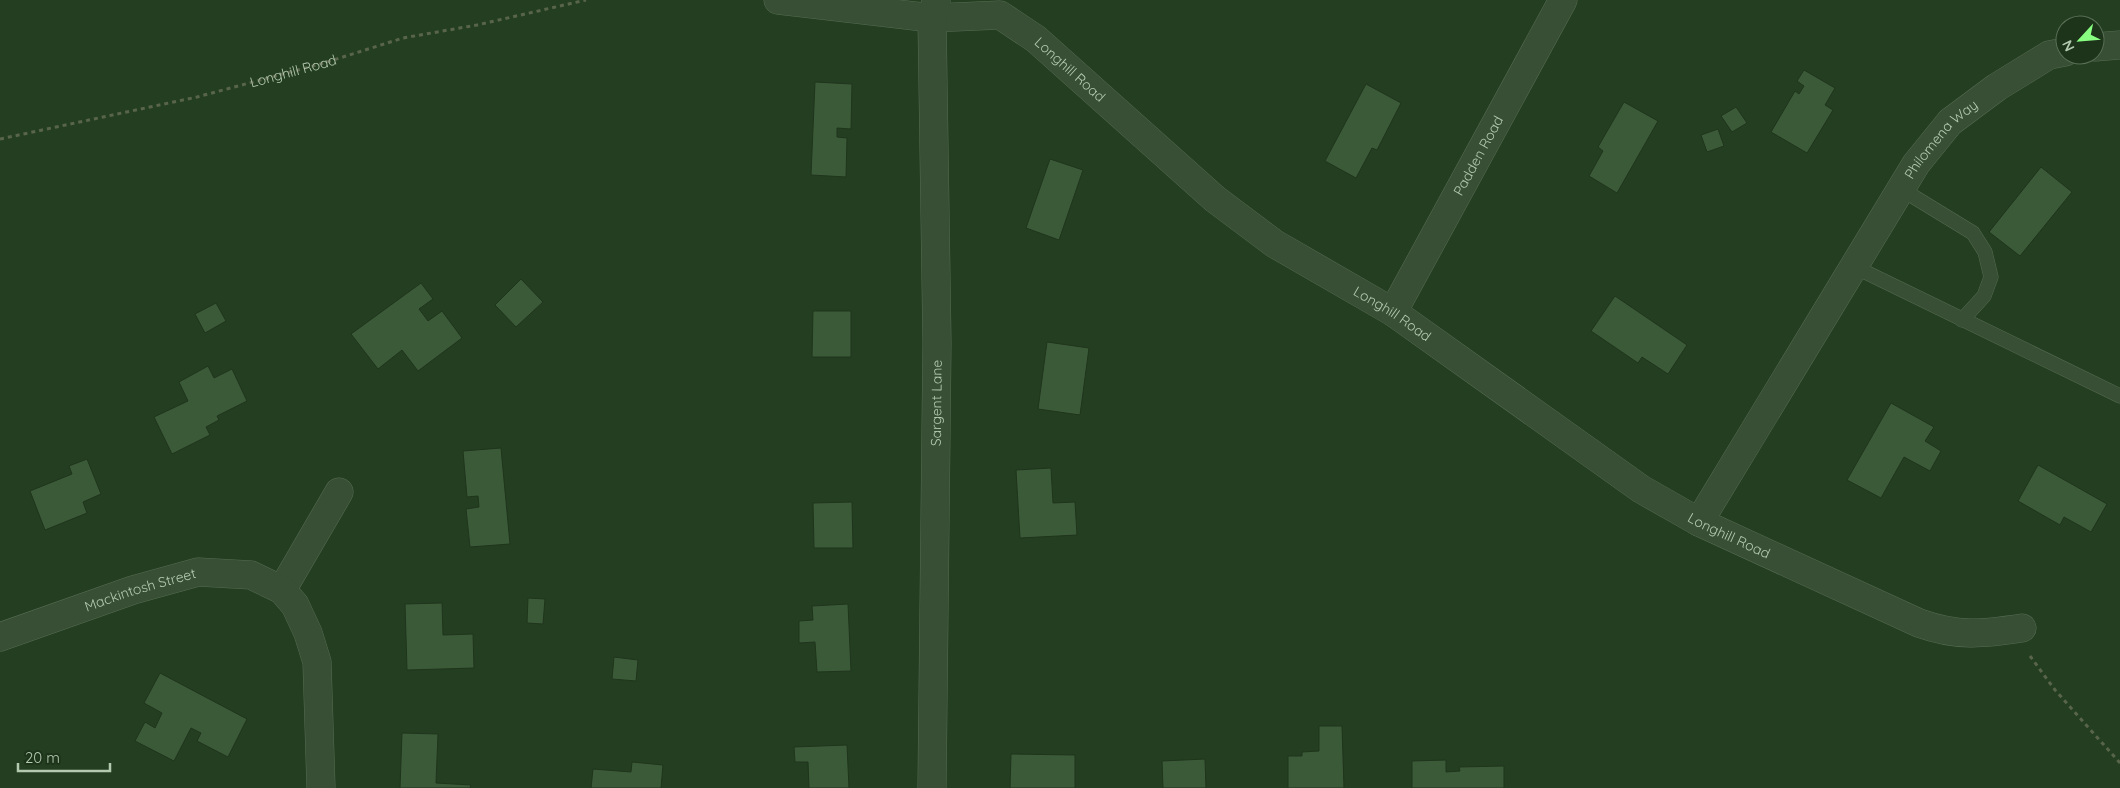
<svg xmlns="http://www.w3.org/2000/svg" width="2120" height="788" viewBox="0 0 2120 788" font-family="Quicksand,sans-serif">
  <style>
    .building { fill: #3b5a38; stroke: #1f351c }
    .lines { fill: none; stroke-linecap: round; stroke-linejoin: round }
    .lane-casing { stroke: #566c53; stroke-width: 15 }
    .street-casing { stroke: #566c53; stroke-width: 29 }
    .path { stroke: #59654a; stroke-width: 3; stroke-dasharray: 4 4; stroke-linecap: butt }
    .lane { stroke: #384e35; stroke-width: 14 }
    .street { stroke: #384e35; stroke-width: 28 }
    .labels { text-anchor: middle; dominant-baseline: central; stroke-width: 4.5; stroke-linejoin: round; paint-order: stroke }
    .street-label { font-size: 14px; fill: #b3cab1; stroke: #1d331a }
  </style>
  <rect width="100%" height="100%" fill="#243e21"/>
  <!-- building -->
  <path class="building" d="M1804,70L1835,88L1825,105L1833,110L1807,153L1771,132L1795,91L1799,94L1804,86L1797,81Z
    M815,82L852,84L851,129L837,128V137L847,138L846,177L811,175Z
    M1366,84L1401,103L1377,150L1372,148L1356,178L1325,161Z
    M1624,102L1658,121L1617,193L1589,176L1603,151L1598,147Z
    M1736,107L1747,123L1732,132L1721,116Z
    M1718,129L1724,146L1707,152L1701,135Z
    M1050,159L1083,170L1059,240L1026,228Z
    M2041,167L2072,192L2020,256L1989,232Z
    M521,279L543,302L516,327L495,305Z
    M421,283L433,299L419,309L428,321L442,311L462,338L418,371L402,350L378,369L351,334Z
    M1615,296L1687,345L1668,374L1642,357L1638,363L1591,331Z
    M216,303L226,321L205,333L195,314Z
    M813,311H851V357H812Z
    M1047,342L1089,348L1080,415L1038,409Z
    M208,366L214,378L232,369L247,401L217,416L219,420L206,427L210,435L172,454L154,417L188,401L179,382Z
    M1891,403L1934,427L1925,441L1941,451L1930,471L1904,457L1881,498L1847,480Z
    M501,448L510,544L470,547L466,509L479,507L478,496L467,497L463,451Z
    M87,459L101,494L83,502L87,513L45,530L30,491L72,474L69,466Z
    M2038,465L2107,504L2091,532L2064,517L2060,525L2018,501Z
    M1051,468L1053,503L1075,502L1077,535L1020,538L1016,470Z
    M852,502L853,548H814L813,503Z
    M528,598L545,599L543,624L527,623Z
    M442,603L443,635L473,634L474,668L407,670L405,604Z
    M848,604L851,671L817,672L815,642L799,643V621L813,620L812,606Z
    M614,657L638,660L636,681L612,679Z
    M160,673L247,719L228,757L197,741L201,733L191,728L174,761L135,741L145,722L155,728L162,713L144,703Z
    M1319,726H1342L1344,788H1288V756H1302V752L1319,751Z
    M402,733L438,734L436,783L471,785L470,788H400Z
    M847,745L849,788H809L808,762H795L794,747Z
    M1011,754L1075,755V788H1010Z
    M1205,759L1206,788H1163L1162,761Z
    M1446,760V772L1460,771L1459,767L1504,766V788H1412V761Z
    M632,762L663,765L661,788H591L593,769L631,772Z"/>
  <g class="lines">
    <!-- lane casing -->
    <g class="lane-casing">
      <path id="lane" d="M1901,189L1973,233L1985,252L1991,277L1984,296L1962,320
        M1855,267L2120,396"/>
    </g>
    <!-- street casing -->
    <g class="street-casing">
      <g id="street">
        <path id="s2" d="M778,0L932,18L1000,15L1036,39L1215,199L1275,244L1393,312L1641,489L1699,522L1919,623C1958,637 1982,634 2022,628"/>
        <path d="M2095,47L2120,45"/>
        <path id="s3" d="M1393,312L1563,0"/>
        <path id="s4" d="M1699,522L1916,164L1950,122L1997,87L2049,55L2065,52"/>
        <path d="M282,590L339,492"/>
        <path id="s5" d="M0,637L133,590L198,572L251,575L282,590L295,605L308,633L317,662L321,788"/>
        <path id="s6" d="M932,788L937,343L932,18L936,1"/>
      </g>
    </g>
    <!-- path -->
    <g class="path">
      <path id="s1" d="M0,139L197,97L324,63L403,38L477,25L586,0"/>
      <path d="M2030,656L2055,690L2120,763"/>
    </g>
    <!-- lane -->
    <use href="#lane" class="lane"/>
    <!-- street -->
    <use href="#street" class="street"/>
  </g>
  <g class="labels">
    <!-- street labels -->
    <g class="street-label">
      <text stroke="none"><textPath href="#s1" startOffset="301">Longhill Road</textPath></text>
      <text stroke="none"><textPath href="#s2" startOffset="312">Longhill Road</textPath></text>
      <text stroke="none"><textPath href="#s4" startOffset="454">Philomena Way</textPath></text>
      <text stroke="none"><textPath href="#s3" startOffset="178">Padden Road</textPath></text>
      <text stroke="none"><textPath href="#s2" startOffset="718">Longhill Road</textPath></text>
      <text stroke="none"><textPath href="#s6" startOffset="385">Sargent Lane</textPath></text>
      <text stroke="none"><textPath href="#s2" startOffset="1122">Longhill Road</textPath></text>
      <text stroke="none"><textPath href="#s5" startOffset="148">Mackintosh Street</textPath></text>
    </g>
  </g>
  <!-- north arrow -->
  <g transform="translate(2080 40) rotate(244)"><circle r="24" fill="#1d331a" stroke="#596f56"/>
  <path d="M0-4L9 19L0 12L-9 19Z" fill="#89ff81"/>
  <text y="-8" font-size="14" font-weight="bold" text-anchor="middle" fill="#b3cab1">N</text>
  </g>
  <!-- scale -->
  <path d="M18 763v8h92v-8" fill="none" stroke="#b3cab1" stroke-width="2.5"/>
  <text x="25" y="763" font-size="15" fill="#b3cab1" stroke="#1d331a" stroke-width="4" paint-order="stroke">20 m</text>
</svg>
